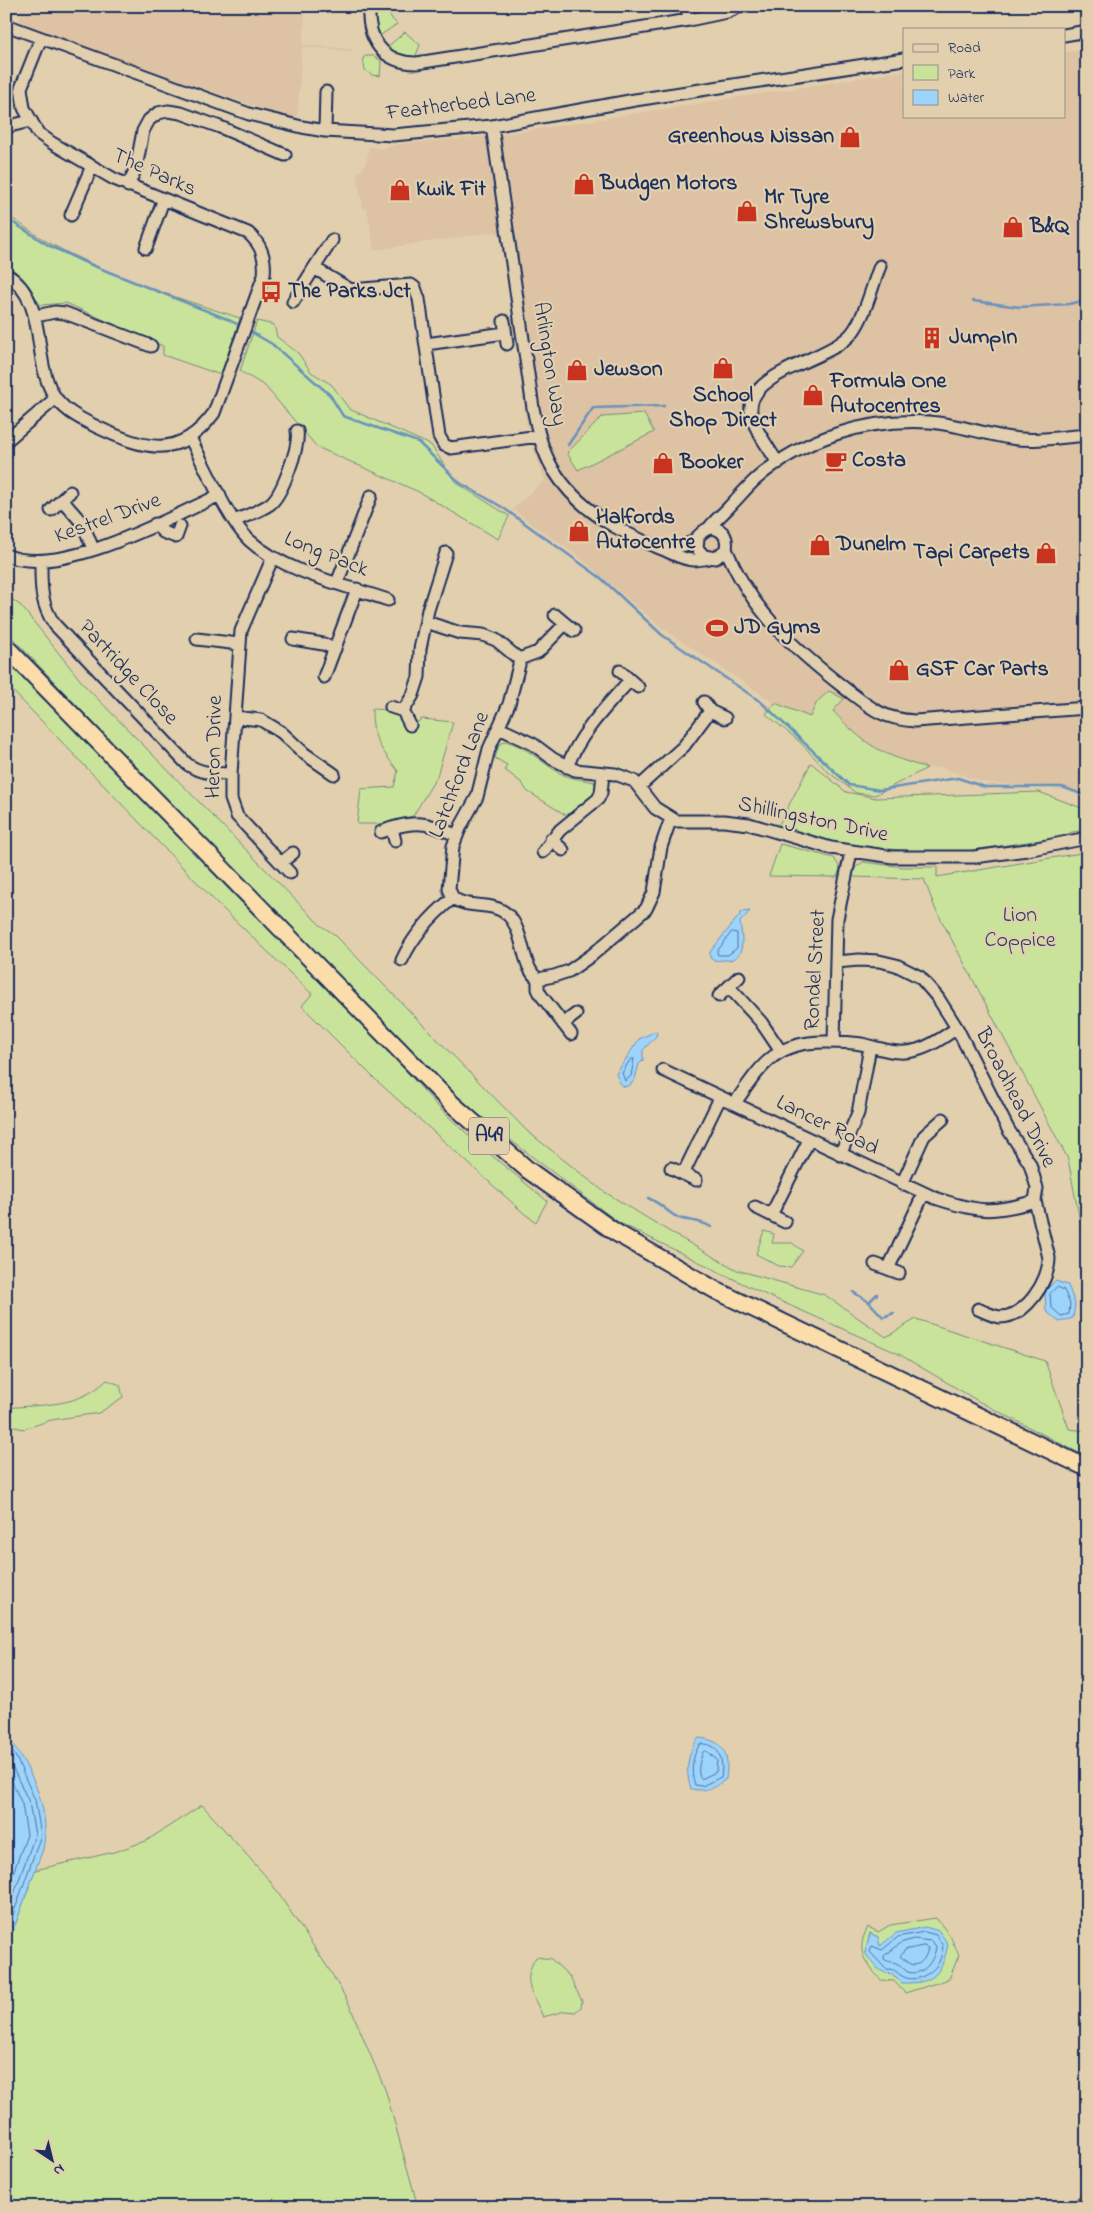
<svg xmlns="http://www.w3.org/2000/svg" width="1093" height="2213" viewBox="0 0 1093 2213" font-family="'Indie Flower',sans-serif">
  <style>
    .built { fill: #ddc2a3 }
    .green { fill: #c9e49a; stroke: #728a7c; fill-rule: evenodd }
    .water { fill: #9dd4fc; stroke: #6992bd }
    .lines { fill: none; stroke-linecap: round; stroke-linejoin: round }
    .shore { stroke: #4f719d; stroke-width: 1 }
    .stream { stroke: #6992bd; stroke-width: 2.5 }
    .minor-casing { stroke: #1b2f5e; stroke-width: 15 }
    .highway-casing { stroke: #1b2f5e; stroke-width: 20 }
    .minor { stroke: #e2cfad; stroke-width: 11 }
    .highway { stroke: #faddab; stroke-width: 16 }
    .labels { text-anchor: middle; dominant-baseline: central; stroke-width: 4.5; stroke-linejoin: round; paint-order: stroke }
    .shield { fill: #e2cfad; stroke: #575f76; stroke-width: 1 }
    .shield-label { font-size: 21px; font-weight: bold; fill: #1b2f5e }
    .street-label { font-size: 22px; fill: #1b2f5e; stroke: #e2cfad }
    .poi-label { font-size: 22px; font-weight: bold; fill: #1b2f5e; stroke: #e2cfad; text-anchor: start }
    .park-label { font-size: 22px; fill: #2c4164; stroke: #e2cfad }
  </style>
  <rect width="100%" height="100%" fill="#e2cfad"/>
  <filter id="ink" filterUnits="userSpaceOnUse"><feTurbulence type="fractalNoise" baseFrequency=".02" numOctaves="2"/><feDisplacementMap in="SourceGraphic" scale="10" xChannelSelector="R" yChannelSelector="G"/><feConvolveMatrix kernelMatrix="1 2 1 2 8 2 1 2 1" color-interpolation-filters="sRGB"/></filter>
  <g filter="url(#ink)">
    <!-- built -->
    <path class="built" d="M21,6H305L303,45L352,49V51L302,47L297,121L20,25Z
      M1087,50V796L1062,787L986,783L940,767L927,768L906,763L873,748L848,727L833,711L817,702L810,718L775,703L662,628L577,555L533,525L513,509L545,480L535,454L526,423L504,243L500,236L496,232L487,233L374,250L367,209L363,208L357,175L366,164L369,147L383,149L394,145L506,134L904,71V116H1064V52Z"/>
    <!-- green -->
    <path class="green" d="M386,7L392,19L397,24L378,37L374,17Z
      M405,32L420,45L415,58L407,59L386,48Z
      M366,56H374L381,61L380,76L372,75L365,70L363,58Z
      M6,214C21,224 35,235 51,244C110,276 176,298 240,318L221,375L163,355V346L66,303L41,305L21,281L6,271Z
      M257,321L274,325L277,337L298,353L311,372L332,385L349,409L431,445L455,482L509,516L498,539L419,492L317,447L265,386L240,371Z
      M644,414L654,432L578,470L567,453L602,417Z
      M6,595L21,606L85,686L320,925L334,934L527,1131L603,1191L675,1235L737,1270L825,1295L886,1337L916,1319L1045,1361L1069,1429L1087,1431V1457L980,1402L897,1353L762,1293L618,1222L483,1119L448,1087L117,748L6,631Z
      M6,659L369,1029L440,1109L485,1150L547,1201L536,1222L526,1215L376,1080L302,1006L312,994L218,904L6,684Z
      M829,691L844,699L833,711C865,746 883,755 927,768L875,795L856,793L827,771L800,742L766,714L775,703L810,717L817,702Z
      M372,709L388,710L401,717L405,730L422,719L453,722L437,776L413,816L380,824H357L361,789L394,787L398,771C380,747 372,740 372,709Z
      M505,741C527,746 541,763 560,773C570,779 582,779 594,782L597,786V794L569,817L527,791L522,783L505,770L507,765L495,758L499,745Z
      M811,763L846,792L876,798L1039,792L1087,810V830L1072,832L1061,837L953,853L872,848L816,839L777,828Z
      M780,844L834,858L840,868L837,877L769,876Z
      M1087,852V1258L1068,1159L935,908L924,879L852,877L855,868L863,862L903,867H937V877Z
      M764,1231L774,1234L772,1243H792L803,1251L791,1267L779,1266L756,1254Z
      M107,1380L120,1385L123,1397L99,1413L51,1420L24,1429L6,1425V1408C43,1404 78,1408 107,1380Z
      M202,1805L270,1881L332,1974L349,2004L386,2092L418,2207H20L6,2199V1950L35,1870L114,1852L146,1841Z
      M936,1918L950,1936L959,1955L949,1979L905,1993L894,1981L881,1980C864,1961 855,1951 868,1927L878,1932L890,1925ZM870,1933L878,1937L879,1946L902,1983L865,1953Z
      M536,1957L551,1959L569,1976L582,2001L581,2007L575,2012L565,2011L543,2017C532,1991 521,1983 536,1957Z"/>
    <!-- water -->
    <path class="water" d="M750,911L740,922C742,937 747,961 725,960C719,960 716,962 710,958V952L742,912Z
      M656,1031L657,1035L643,1050V1060L639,1064L635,1079L630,1085L624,1087L620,1083L616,1074L639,1039Z
      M1055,1281L1068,1285L1075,1304L1073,1318L1059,1322L1046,1311L1045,1291Z
      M6,1734C29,1766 52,1808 43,1849L6,1950Z
      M698,1738C726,1740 729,1755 726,1779C715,1788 705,1792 691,1789C685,1771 687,1755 698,1738Z
      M925,1927L939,1931L948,1944C942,1974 934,1984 902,1983L893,1974C879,1974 873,1964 865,1953L870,1933L878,1937L880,1946L896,1933Z"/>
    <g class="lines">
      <!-- shore -->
      <path class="shore" d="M732,932L737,933V948L728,955H718L717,952Z
        M634,1059L631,1076L625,1081L622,1073L630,1060Z
        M1057,1287L1064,1290L1070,1304L1069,1314L1061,1316L1051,1307L1050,1294Z
        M6,1743L16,1757L35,1800L41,1835L6,1935
        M700,1744C720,1742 724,1761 721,1777L702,1786L695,1785C690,1771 692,1756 700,1744Z
        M706,1751L717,1760L716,1772L701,1779C696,1772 700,1760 703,1752Z
        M6,1754L29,1802L35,1835L6,1916
        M6,1768L22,1804L27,1835L6,1892
        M925,1932L936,1935L943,1946C942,1951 941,1958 939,1962C933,1973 916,1983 904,1977C895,1973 898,1969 886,1969L870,1952L872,1946L882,1950L898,1937Z
        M914,1939L931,1941L936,1946C935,1959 924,1977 908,1972C904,1970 902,1966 898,1964C893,1961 889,1963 884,1959V1956L901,1943Z
        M924,1946L928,1948C927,1956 920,1968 910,1964C907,1963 903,1958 900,1956L905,1950Z"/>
      <!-- stream -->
      <path class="stream" d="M6,218L48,245L84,262L227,319L241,326
        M973,301L1020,307L1069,304L1087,300
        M248,330L272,344L330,395L343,416L418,442L460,483L502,507L601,578L662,635L761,702L849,785L880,790L958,778L985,787H1062L1087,796
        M568,445L593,408L664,406
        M648,1198C661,1203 669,1214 679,1218C691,1222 697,1219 711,1227
        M853,1292L869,1302L883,1317L894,1313
        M869,1302L877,1294"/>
      <!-- minor casing -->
      <g class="minor-casing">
        <path id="minor" d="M369,6C367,39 382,63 417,63L689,20L727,12L741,6
          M687,6L689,20
          M6,25L249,114L302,127L325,131L393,135L492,126L635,100L904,59
          M1064,35L1087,31
          M492,126L533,408C537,428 542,451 553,469C577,509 619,532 662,549C672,553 683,560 694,560C699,560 704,559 709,558
          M6,127L30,121
          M325,131L326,92
          M128,186L136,168L143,131L149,120L158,113L168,111L181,113L220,127L285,155
          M71,215L92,166
          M146,248L163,201
          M314,268L332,240
          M6,274C48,300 32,355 52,392C62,410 79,418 97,427C144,449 179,461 214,413L264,275C266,257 261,244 248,233L114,179L52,143L38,133L24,108L21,88L41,38
          M293,302L314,268L351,290L411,285L415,288L419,299L439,436L444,445L451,448L539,436
          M36,316L55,312L65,313L151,346
          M504,321L507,344
          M426,344L505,333
          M190,438C205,466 228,520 249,540C284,572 344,585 388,600
          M6,441L56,398
          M778,463C770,450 760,437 754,423C732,373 828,363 852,333C865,317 872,286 880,266
          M62,500L83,524L93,549
          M51,510L70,492
          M234,521C246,516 260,511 270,504C282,495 300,446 297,431
          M155,524L163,532L176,537L180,526
          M709,528C715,520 723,514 730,506C739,497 747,487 756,479C803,438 868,418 929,422C957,424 983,434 1011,438C1035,442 1062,437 1087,435
          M663,549C671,547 682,547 690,543C699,538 702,528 713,528C724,530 728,538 726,549L716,558L704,556L697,548L698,538
          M726,549C752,612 794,649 847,690C872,709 883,719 915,721L1087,708
          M6,555C60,579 169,518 220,495
          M273,557L241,631L231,774V799L237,816L290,873
          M41,561C41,585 40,604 55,625L187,764C201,774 215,773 231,774
          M337,583L371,496
          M555,615L574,631
          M197,639L239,644
          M293,639L323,644L335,649
          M519,659L538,652L565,624
          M620,671L638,687
          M324,677L357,589
          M704,702L710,711L725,718
          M391,707L403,711L410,725
          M403,711L413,695L419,677L420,649L428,610L446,553
          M235,717L261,720L281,732L305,754L334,774
          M499,728L533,744L553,759L575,770L615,774L634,781L655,808L676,821H724L749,824L831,848L893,857H974L1027,850L1087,838
          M567,767C580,733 606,707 630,680
          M640,786L684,746L710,711
          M392,828C420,820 430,824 456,835
          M381,832L392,828L395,841
          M551,839L563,850
          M543,852L560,830L598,799L601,793L603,774
          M281,863L293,853
          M453,898C469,910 492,900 508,915C525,932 521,967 538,979L554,976L569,971L592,955L646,909L654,892L661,847L671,818
          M402,960C413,936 432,915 453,898L449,889L453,846L461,826L477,797L489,749L509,704L519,665V659L496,640L483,635L460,633L426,622
          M836,962L859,960L879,961L896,965L920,977L938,998L957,1028L1008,1129L1030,1164L1037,1188L1035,1201L1049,1258C1049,1281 1026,1317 1000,1317C992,1316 985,1312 978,1309
          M538,979V989L541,995L571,1034
          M729,987L761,1022L780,1050
          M719,996L739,977
          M563,1024L576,1014
          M834,1042L837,919L851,852
          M663,1070L935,1198C977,1212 992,1214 1035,1201
          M735,1103C762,1064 776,1041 827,1042C838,1042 850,1042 861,1044C881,1048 897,1056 917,1050C932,1046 945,1036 957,1028
          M840,1155L858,1113L870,1047
          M671,1168L696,1180
          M683,1174L720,1098
          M902,1184L924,1136L943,1119
          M755,1207L785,1222
          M771,1215L809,1140
          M875,1264L899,1273
          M888,1269L924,1193"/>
      </g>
      <!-- highway casing -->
      <g class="highway-casing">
        <path id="highway" d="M6,647L451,1103L528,1170L615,1232L717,1291L1087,1468
          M1082,2207L1087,2202"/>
      </g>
      <!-- minor -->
      <use href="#minor" class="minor"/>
      <!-- highway -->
      <use href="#highway" class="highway"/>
    </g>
  </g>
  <!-- icons -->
  <defs>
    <g id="shop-bare" transform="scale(1.725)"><path d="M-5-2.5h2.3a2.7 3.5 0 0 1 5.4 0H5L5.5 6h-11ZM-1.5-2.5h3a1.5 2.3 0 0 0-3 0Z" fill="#c8321e" stroke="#e2cfad" stroke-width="2.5" paint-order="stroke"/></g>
    <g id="bus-bare" transform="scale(1.725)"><path d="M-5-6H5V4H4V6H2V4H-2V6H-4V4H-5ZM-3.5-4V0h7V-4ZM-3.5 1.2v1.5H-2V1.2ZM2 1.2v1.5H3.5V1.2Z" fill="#c8321e" stroke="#e2cfad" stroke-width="2.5" paint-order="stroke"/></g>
    <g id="building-bare" transform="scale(1.725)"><path d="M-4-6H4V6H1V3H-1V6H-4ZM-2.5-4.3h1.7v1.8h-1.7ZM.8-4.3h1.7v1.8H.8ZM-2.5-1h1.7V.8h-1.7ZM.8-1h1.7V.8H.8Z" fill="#c8321e" stroke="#e2cfad" stroke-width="2.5" paint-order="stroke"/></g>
    <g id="cafe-bare" transform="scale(1.725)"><path d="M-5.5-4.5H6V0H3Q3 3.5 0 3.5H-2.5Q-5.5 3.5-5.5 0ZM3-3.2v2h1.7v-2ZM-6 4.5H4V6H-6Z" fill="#c8321e" stroke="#e2cfad" stroke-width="2.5" paint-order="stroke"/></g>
    <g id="stadium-bare" transform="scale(1.725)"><path d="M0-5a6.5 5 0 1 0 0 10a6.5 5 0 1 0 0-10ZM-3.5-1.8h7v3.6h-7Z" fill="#c8321e" stroke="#e2cfad" stroke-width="2.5" paint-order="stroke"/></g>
  </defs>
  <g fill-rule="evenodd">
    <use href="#shop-bare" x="850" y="137"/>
    <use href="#shop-bare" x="584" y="184"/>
    <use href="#shop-bare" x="400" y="190"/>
    <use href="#shop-bare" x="747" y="211"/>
    <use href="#shop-bare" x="1013" y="227"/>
    <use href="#bus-bare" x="271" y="292"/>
    <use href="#building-bare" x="932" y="338"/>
    <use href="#shop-bare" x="723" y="368"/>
    <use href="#shop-bare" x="577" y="370"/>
    <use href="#shop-bare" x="813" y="395"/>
    <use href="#cafe-bare" x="836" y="461"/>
    <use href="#shop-bare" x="663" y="463"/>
    <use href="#shop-bare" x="579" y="531"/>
    <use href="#shop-bare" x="820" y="545"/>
    <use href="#shop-bare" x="1046" y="553"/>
    <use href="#stadium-bare" x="717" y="628"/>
    <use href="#shop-bare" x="899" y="670"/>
  </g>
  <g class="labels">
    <!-- shield labels -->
    <rect class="shield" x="469" y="1117.5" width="40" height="37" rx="4"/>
    <g class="shield-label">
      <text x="489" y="1136">A49</text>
    </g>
    <!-- street labels -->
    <g class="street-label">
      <text transform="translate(461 105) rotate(-7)">Featherbed Lane</text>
      <text transform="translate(154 173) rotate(24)">The Parks</text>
      <text transform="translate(549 364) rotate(81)">Arlington Way</text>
      <text transform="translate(108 519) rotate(-20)">Kestrel Drive</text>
      <text transform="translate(326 555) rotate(22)">Long Pack</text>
      <text transform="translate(128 673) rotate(47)">Partridge Close</text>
      <text transform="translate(215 747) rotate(-89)">Heron Drive</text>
      <text transform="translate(460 775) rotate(-69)">Latchford Lane</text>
      <text transform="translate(813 820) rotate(12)">Shillingston Drive</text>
      <text transform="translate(816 970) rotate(-87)">Rondel Street</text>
      <text transform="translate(1015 1098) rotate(63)">Broadhead Drive</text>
      <text transform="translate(827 1126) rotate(26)">Lancer Road</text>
    </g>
    <!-- poi labels -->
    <g class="poi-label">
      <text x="834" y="137" text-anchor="end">Greenhous Nissan</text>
      <text x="600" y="184">Budgen Motors</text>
      <text x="416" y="190">Kwik Fit</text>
      <text x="764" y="198">Mr Tyre<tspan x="764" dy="25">Shrewsbury</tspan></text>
      <text x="1030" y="227">B&amp;Q</text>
      <text x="288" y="292">The Parks Jct</text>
      <text x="949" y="338">JumpIn</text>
      <text x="594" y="370">Jewson</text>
      <text x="830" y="382">Formula One<tspan x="830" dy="25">Autocentres</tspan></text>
      <text x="723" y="396" text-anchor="middle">School<tspan x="723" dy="25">Shop Direct</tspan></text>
      <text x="852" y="461">Costa</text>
      <text x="680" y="463">Booker</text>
      <text x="596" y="518">Halfords<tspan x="596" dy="25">Autocentre</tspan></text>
      <text x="836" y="545">Dunelm</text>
      <text x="1030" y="553" text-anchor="end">Tapi Carpets</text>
      <text x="734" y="628">JD Gyms</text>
      <text x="916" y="670">GSF Car Parts</text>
    </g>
    <!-- park labels -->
    <g class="park-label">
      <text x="1020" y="916">Lion<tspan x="1020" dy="25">Coppice</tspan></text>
    </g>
  </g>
  <!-- margin -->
  <rect width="1093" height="2213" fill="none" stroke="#e2cfad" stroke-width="25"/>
  <rect x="12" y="12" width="1068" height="2188" fill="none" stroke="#1b2f5e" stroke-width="2" filter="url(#ink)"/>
  <!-- legend -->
  <rect x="903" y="28" width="162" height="90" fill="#e2cfad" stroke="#928f8d"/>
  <rect x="913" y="44" width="25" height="8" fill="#e2cfad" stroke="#928f8d"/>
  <text x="948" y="52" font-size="15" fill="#1b2f5e">Road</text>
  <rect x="913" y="65" width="25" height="15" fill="#c9e49a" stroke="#928f8d"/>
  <text x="948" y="78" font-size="15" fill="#1b2f5e">Park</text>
  <rect x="913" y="90" width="25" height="15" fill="#9dd4fc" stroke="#928f8d"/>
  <text x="948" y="102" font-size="15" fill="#1b2f5e">Water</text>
  <!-- north arrow -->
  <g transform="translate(52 2160) rotate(145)" stroke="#e2cfad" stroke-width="4" paint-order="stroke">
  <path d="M0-4L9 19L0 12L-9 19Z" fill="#1b2f5e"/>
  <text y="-8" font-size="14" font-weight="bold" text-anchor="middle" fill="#1b2f5e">N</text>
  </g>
</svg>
